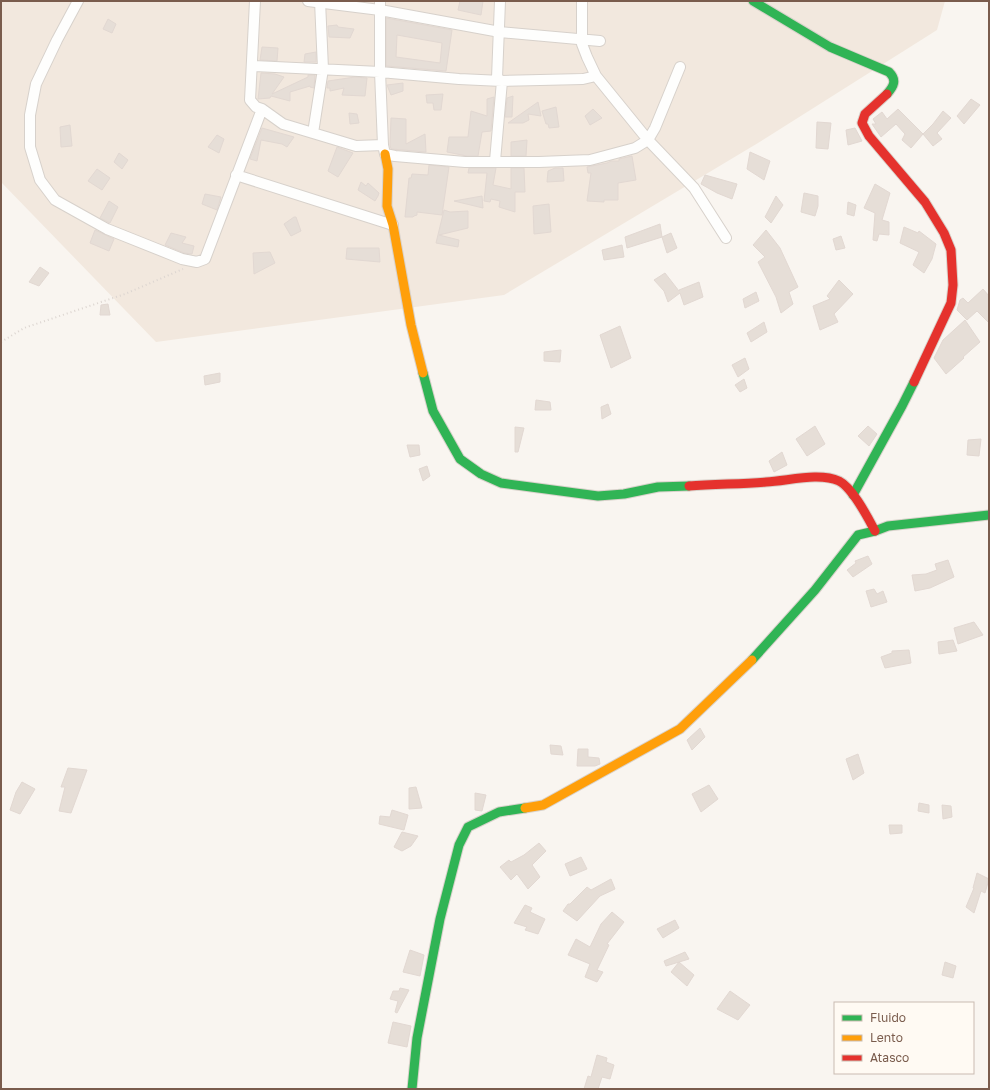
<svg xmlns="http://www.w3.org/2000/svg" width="990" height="1090" viewBox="0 0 990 1090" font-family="'Golos Text',sans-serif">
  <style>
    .residential { fill: #f2e8de }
    .building { fill: #e6ded7; stroke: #e2d8d2; fill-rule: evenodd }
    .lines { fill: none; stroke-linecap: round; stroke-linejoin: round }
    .street-casing { stroke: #d7d1cb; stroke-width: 12 }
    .fast-casing { stroke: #d9d2cb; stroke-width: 11 }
    .slow-casing { stroke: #d9d2cb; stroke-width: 11 }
    .jam-casing { stroke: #d9d2cb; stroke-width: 11 }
    .path { stroke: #dcd5d0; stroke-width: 2; stroke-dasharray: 1 3; stroke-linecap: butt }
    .street { stroke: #fefefd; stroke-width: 10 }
    .fast { stroke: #30b455; stroke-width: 9 }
    .slow { stroke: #ff9f0a; stroke-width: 9 }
    .jam { stroke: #e5322d; stroke-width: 9 }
  </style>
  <rect width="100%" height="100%" fill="#f9f5f0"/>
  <!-- residential -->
  <path class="residential" d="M1,1H945L937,30L758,143L504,295L156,342L1,182Z"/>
  <!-- building -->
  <path class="building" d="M460,1H483L481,15L458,10Z
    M386,18L452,30L446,71L386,66ZM397,35L442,43L440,63L396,57Z
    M108,19L116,24L112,33L103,29Z
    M337,25L338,27L354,29L350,38L329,37L328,26Z
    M262,47L278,48L277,61L260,60Z
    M316,52V62H304L305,54Z
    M261,73L275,74L284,77L272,94L308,77V75H315L314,88L310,87V86L290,92V101L271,96L270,98L258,99Z
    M355,77L367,78L365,96L342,95L344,88L330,91V88H327L328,81Z
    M403,83V91L391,95L387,85Z
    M443,94L441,110H434L433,103H427L426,95Z
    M513,96L512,117H505L507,98Z
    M494,97L491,131L482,132L478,156H467L447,152L449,137H468L471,111L487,116V99Z
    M971,99L980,105L964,124L957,116Z
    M538,102L541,116L528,114L529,120L523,123H508Z
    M556,107L559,127L549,128L548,124H546L542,111Z
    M593,109L602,118L590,125L585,116Z
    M898,109L923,134L911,148L902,140L905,134L896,124L881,137L872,124H876L873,119L882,112L887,119Z
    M943,111L951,118L937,133L942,139L933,146L923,134L933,124Z
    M349,113L357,114L359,123L350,124Z
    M391,118L406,119V144L425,134L426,152L391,149L390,145Z
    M817,122L831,123L828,149L816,148Z
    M70,125L72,146L61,147L60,127Z
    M262,128L294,137L287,147L282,144L261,140L257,161L250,159Z
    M855,128L862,141L848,145L846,130Z
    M217,135L224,139L219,153L208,147Z
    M527,140L526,156H511V142Z
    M337,147L353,153L338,177L328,171Z
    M750,152L770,161L764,180L747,169Z
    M119,153L128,160L122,169L114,162Z
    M632,156L636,180L618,183V200H604V202L587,201L591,173H588L587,167L607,163L611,161H619V159Z
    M429,165L449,167L442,215L417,212V215L414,216L413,217H405L409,178H411L412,174L428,175Z
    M469,168H496L493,185L511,189V168H524L525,192H515V212L499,207L500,201L491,199L490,202L484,201L487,173H468Z
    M555,168H563L564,181L547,182L548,171Z
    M97,169L110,178L102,190L88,181Z
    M705,175L737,184L732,199L717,193L701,184Z
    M361,182L366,186L368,183L379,193L378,196L375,201L358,190Z
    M875,184L890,193L882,220L889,222V235L879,234L877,241L873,240L875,213L864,208Z
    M804,193L818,196V206L815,216L801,212Z
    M205,194L221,197L217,210L202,204Z
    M482,196L483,208L454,201Z
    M776,196L783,205L771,223L765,217Z
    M109,201L118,207L110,223L100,218Z
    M848,202L856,205L854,216L847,214Z
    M549,204L551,232L534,234L533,206Z
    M444,210L450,212L468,211V228L439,235L459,240L458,247L436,243Z
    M294,217H296L301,231L291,236L284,224Z
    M660,224L662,237L627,248L625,237Z
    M904,227L918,233L919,231L936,244L932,259L924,273L913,265L919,252L900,243Z
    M95,230L114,239L109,251L90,243Z
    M766,230L780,248L798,287L789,292L793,304L781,313L776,297L758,262L765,257L753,245Z
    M171,233L186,237L182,243L194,246L192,254L184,253L165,245Z
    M671,233L677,248L667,253L662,237Z
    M841,236L845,248L836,250L833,239Z
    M622,245L624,257L604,260L602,250Z
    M347,248H379L380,262L346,259Z
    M270,252L275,263L254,274L253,253Z
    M40,267L49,273L39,286L29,282Z
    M665,273L679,291V290L699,282L703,297L684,305L680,293L668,302L664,291L654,280Z
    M839,280L853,294L834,314L838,322L820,330L813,306L830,299L827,296Z
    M983,289L989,296V323L977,311L967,320L957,310L960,300L963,298L968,303Z
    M756,292L759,301L745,308L743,299Z
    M108,304L110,315H100L101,305Z
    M965,320L980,342L963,357L964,358L946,374L934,358L943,340Z
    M764,322L767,332L751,342L747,333Z
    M620,326L631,358L611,368L600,335Z
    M561,350L560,362L544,361V352Z
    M745,358L749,369L738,377L732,365Z
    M220,373V382L205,385L204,376Z
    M744,379L747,388L740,392L735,385Z
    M536,400L550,402L551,410H535Z
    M608,404L611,414L602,419L601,407Z
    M815,426L825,444L807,456L796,439Z
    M868,426L877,434L869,446L858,436Z
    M515,427L524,428L518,452H515Z
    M981,439L979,456L967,455L968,440Z
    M407,445H419L420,455L410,457Z
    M782,452L787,465L774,472L769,461Z
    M427,466L430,476L423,481L419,469Z
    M868,556L872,564L853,577L847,570L856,563L855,561Z
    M948,560L954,577L930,588L915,591L912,575L926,574L937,570L935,564Z
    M874,589L877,594L883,591L887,602L871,607L866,591Z
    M974,622L983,635L958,644L954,628Z
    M953,640L957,651L939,654L938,642Z
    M909,650L911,663L885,668L881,657L892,653V651Z
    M700,728L705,737L692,750L687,740Z
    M550,745L561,746L563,755L551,754Z
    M578,749H588V757L599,758L600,764L595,766H577Z
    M858,754L864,773L853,780L846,759Z
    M68,768L87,770L71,813L59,811L65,787H61Z
    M22,782L35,789L20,814L10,810L16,792Z
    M709,785L718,799L701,812L692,794Z
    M416,787L422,808L409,809V788Z
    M475,793L486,795L482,811L475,810Z
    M919,803L929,805V813L918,811Z
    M942,805L951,806L952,817L943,819Z
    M392,810L408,815L404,830L379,824L380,816L390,817Z
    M889,825H902V833L890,834Z
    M402,832L418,836L411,846L402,851L394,847Z
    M539,843L546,851L532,865L540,877L528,889L517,874L511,880L500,867L509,860L511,862L524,855Z
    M581,857L587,869L570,876L565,864Z
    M977,873L989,879L985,893L981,891L974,913L966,907L974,888H973Z
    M611,879L615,889L600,896L577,921L563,911L568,904H570L587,887L591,890Z
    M525,905L532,908L530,912L545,919L538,934L525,930L527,927L514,923Z
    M612,912L624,922L607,944L609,945L597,970L603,972L597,982L585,977L590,964L568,955L576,939L590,947L601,924Z
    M675,920L679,928L663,938L657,929Z
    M410,950L424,955L420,976L403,972Z
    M685,952L689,959L666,966L664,961Z
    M679,962L694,975L687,986L671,972Z
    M945,962L956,966L953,978L942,975Z
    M400,988L409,990L397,1013L395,1012L398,1001L390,999L393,991H399Z
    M730,991L750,1005L738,1020L717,1009Z
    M393,1022L411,1026L407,1047L388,1043Z
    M597,1055L607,1058L606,1062L614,1065L610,1079L602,1077L598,1089H584L588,1076L591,1077Z"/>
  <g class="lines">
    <!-- street casing -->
    <g class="street-casing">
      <path id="street" d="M78,1L57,40L36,84L30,115V147L40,180L55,200L107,229L182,259L197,262L205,259L262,109
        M255,1L250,100L256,107L262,109L283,124L356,146L383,145L385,154L395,156L465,162H539L590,160L635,148L648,140L655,128L680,67
        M308,1L380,10L500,32L600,41
        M380,1V72L383,145
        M582,1V44L587,57L596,76L648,140L694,188L726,238
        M252,66L380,72L459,79L502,81L583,79L596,76
        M313,133L323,69L320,1
        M495,161L502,81L497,78L500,1
        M236,175L393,225"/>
    </g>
    <!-- fast casing -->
    <g class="fast-casing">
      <path id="fast" d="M753,1L830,47L889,72C897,80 894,86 887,94
        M423,373L433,411L460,459L481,474L501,483L598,496L624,494L658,487L689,486
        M853,495L902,406L914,382
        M752,660L815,590L858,535L875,531L888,526L989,515
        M412,1089L417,1038L440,919L459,845L468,827L499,812L525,808"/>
    </g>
    <!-- slow casing -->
    <g class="slow-casing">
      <path id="slow" d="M385,154L388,169L387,206L393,225L411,325L423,373
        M525,808L543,805L680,729L752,660"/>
    </g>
    <!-- jam casing -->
    <g class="jam-casing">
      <path id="jam" d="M887,94L865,114L862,123L869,136L925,202L944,233L951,250L953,285L951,303L914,382
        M689,486C715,484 741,484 766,482C788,481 819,472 839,481C853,488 868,518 875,531"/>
    </g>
    <!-- path -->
    <path class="path" d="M1,342L24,328L125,294L183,269"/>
    <!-- street -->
    <use href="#street" class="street"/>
    <!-- fast -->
    <use href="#fast" class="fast"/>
    <!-- slow -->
    <use href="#slow" class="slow"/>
    <!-- jam -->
    <use href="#jam" class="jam"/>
  </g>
  <!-- border -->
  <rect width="990" height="1090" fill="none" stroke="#7a5c4d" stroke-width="4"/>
  <!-- legend -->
  <rect x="834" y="1002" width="140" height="72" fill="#fffaf3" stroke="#cabbb1"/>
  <rect x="842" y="1015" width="20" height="6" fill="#30b455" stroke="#cabbb1"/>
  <text x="870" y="1022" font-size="12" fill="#7a5c4d">Fluido</text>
  <rect x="842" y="1035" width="20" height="6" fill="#ff9f0a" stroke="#cabbb1"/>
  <text x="870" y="1042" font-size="12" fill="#7a5c4d">Lento</text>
  <rect x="842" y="1055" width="20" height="6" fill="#e5322d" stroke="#cabbb1"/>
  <text x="870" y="1062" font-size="12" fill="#7a5c4d">Atasco</text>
</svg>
